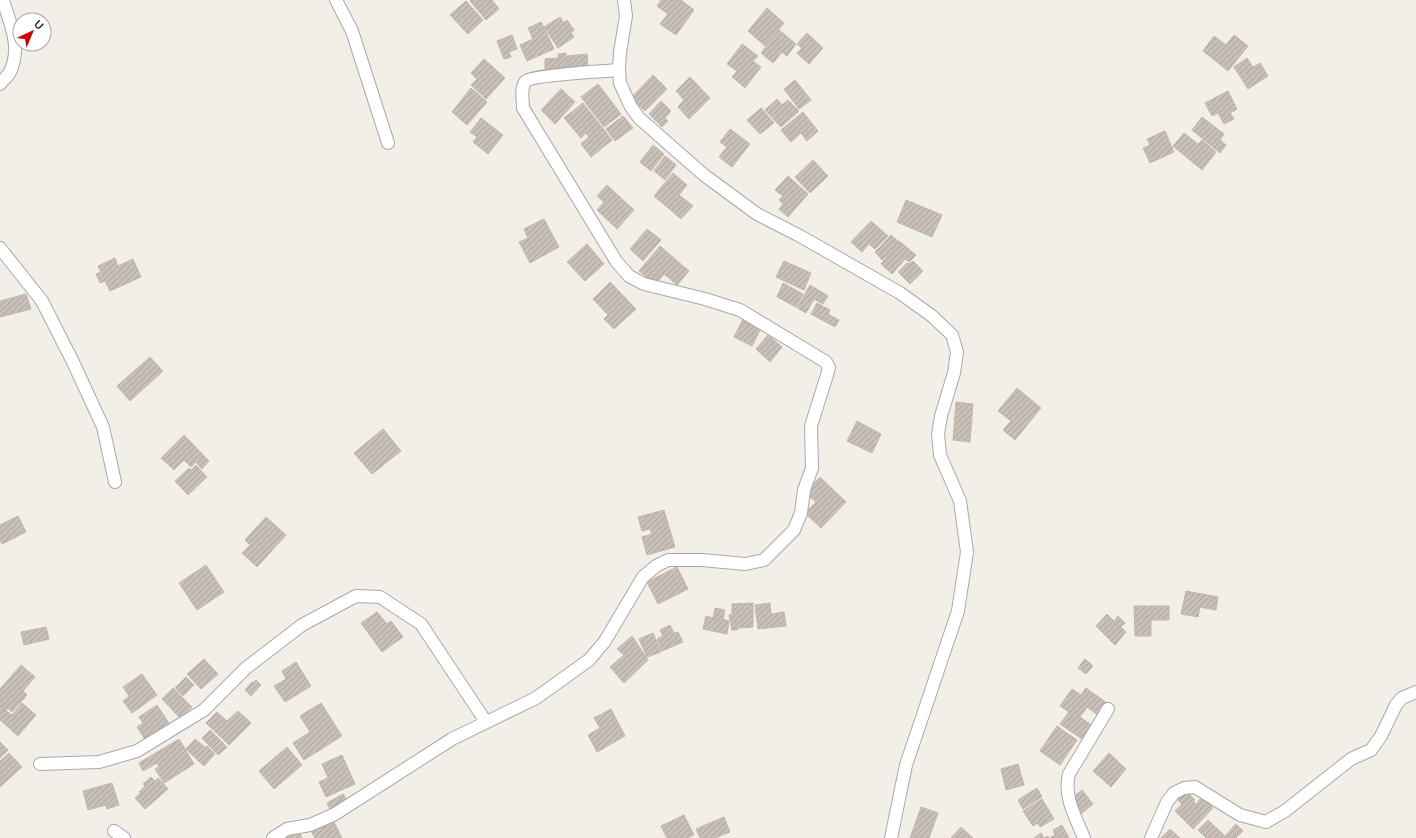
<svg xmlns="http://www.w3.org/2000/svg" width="1416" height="838" viewBox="0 0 1416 838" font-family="Mulish,sans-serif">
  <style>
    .building { fill: url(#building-hatch); stroke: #c4b6ab }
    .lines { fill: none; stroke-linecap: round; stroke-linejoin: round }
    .minor-casing { stroke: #a9a9a9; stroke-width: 14 }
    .minor { stroke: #fff; stroke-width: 12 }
  </style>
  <defs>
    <pattern id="building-hatch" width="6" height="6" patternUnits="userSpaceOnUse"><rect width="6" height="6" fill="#c7bfb8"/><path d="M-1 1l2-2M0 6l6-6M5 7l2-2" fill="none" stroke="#aba49e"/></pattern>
  </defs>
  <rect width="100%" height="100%" fill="#f2efe9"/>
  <!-- building -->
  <path class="building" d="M471,0H492L499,9L486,20L470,1Z
    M661,0H681L694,10L676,35L660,24L668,14L657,6Z
    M466,1L483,20L468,34L450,15Z
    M767,8L784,23L765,46L748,31Z
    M560,17L564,23L567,20L574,30L571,33L574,37L558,48L544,27Z
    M541,22L554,49L527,61L520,45L533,39L528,28Z
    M779,30L796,44L787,56L782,52L773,63L761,53Z
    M807,33L823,48L809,64L797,53L802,48L797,44Z
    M512,35L517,49L509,52L511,57L504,59L497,41Z
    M1234,35L1248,46L1228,71L1203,51L1214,36L1226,45Z
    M742,44L758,56L753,61L761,67L745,88L732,77L737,71L727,64Z
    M566,53L567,70L545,71V59L558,58V54Z
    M587,54L588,68L568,70L567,56Z
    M1247,58L1253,67L1260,63L1268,76L1248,89L1234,67Z
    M484,59L505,78L486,99L471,85L477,79L471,73Z
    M653,75L667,89L645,111L631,98Z
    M690,77L710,98L689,119L678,107L684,100L676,91Z
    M795,80L811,100L799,109L784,89Z
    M598,84L621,114L604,127L581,97Z
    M471,88L487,102L467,125L452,112Z
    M561,89L575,102L555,124L541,110Z
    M1228,91L1237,109L1230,113L1234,119L1224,124L1218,113L1212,116L1205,103Z
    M777,99L782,105L788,100L799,111L781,127L765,110Z
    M661,101L671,111L665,118L668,121L662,127L649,114Z
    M583,103L612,140L591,157L581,144L589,137L586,133L581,138L564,118Z
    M761,108L774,123L760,134L747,120Z
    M803,112L818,131L807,141L801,133L791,142L781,130Z
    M623,116L633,128L615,141L606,129Z
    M1202,117L1224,134L1220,140L1226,145L1220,153L1192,130Z
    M481,118L503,135L488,154L473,142L477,137L470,132Z
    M730,129L750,144L732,167L719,157L727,147L720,142Z
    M1165,131L1174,152L1150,163L1143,148L1150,145L1147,139Z
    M1184,133L1198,144L1202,140L1216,152L1202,170L1173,146Z
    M653,145L664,154L651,171L640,162Z
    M665,156L676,165L665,180L654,171Z
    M813,160L828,176L810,193L795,177Z
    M673,173L687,185L679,195L693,206L681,219L654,196Z
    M788,176L808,194L788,217L779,209L783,204L779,200L783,196L775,190Z
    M607,185L634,210L617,229L597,210L604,202L597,196Z
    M906,200L942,215L932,237L897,222Z
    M544,219L559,247L530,263L519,242L528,238L524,229Z
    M871,221L888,236L875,249L869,244L862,252L851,242Z
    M647,229L661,240L643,261L630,249Z
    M891,235L899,242L882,260L875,252Z
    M899,241L916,255L909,262L905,259L892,274L881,264Z
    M587,244L604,264L585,281L567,262Z
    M660,246L689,271L677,285L664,274L656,284L639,271Z
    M115,258L118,266L133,259L141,277L110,291L105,281L100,283L96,274L101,272L98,266Z
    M784,261L811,273L804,290L776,277Z
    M913,261L923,271L910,284L898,272L907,263L909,264Z
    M610,282L636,309L614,329L604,319L608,315L593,299Z
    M783,283L803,294L796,307L777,297Z
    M810,285L828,296L823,304L814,299L806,313L797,308Z
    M26,294L31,309L0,317V301Z
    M817,303L830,310L828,314L839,320L835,327L811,314Z
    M743,319L761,328L752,346L734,337Z
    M768,335L782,347L770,362L756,349Z
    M150,357L163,371L130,401L117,386Z
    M1017,388L1041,408L1015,440L1003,430L1011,421L998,411Z
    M956,402L973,404L970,442L953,440Z
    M857,421L881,434L872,453L847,441Z
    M383,429L401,451L372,474L354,453Z
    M184,435L209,461L202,469L196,462L191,467L184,460L174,470L161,458Z
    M196,465L207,477L188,495L175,481L189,468L191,470Z
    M820,477L846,502L821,528L805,513L816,502L805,493Z
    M664,510L675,547L647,555L642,537L652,534L650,529L642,531L638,517Z
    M18,516L26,532L2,544L0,540V525Z
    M266,517L286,535L257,567L242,553L250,545L245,540Z
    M206,565L224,592L197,610L179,583Z
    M677,567L688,589L658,604L647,582Z
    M1186,591L1218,597L1216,610L1200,607L1198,617L1181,614Z
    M753,603V627L738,628L737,630H732L729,615L732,614V604Z
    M770,603L771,614L784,612L786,626L758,629L755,605Z
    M1134,606H1169V620H1151V636H1135Z
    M715,608L725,610L723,619L729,621L727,634L703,629L706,616L713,618Z
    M377,612L387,624L391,621L403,637L382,652L361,623Z
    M1107,614L1114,621L1118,616L1125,623L1121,627L1126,632L1115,645L1096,626Z
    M670,625L674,633L678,632L683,642L662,651L657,639L663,636L660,630Z
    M46,627L49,639L24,645L21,632Z
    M653,633L661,652L647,657L639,639Z
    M632,636L648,660L624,683L610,667L624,655L617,649Z
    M204,659L218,674L201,689L187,674Z
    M1085,659L1093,666L1086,674L1078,668Z
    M296,662L311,686L285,702L274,686L286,679L282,671Z
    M21,665L35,677L23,691L27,695L12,712L8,708L0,718V689Z
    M142,674L157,695L132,713L123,701L129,696L123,687Z
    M186,677L194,685L183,696L175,688Z
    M256,680L261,685L251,696L245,690L252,682L253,683Z
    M173,688L192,707L180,718L162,699Z
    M1086,688L1107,703L1099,716L1087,707L1080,717L1094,727L1089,733L1087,732L1082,739L1060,724L1069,712L1060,706L1072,689L1081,695Z
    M22,703L36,715L18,736L0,720V719L6,711L12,715Z
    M321,703L342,736L304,760L293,743L310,732L300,716Z
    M157,705L170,725L146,741L137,727L143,723L139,717Z
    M611,709L625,736L597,752L588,735L600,728L594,718Z
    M238,711L251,723L229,745L206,723L217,712L227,721Z
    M1057,726L1077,740L1060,765L1040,751Z
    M210,730L227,747L218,755L202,738Z
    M179,739L194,764L164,783L155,769L159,767L157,763L143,771L139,763Z
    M195,739L206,748L207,746L215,754L204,766L186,749Z
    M0,742L8,750L0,758Z
    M287,747L302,765L274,789L259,771Z
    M9,753L22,767L0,787V761Z
    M1109,753L1126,769L1111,787L1093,771Z
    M342,755L355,784L326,797L319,782L328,778L322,764Z
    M1018,764L1024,785L1006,790L1001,769Z
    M151,777L155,781L158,778L168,789L145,809L135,798L141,793L139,792L145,786L143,784Z
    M112,783L119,805L107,809L106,805L88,810L83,791Z
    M1037,788L1042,797L1023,809L1018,800Z
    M1184,789L1195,800L1193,802L1196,804L1202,797L1213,808L1193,829L1175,811L1182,804L1176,798Z
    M1082,790L1093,804L1081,814L1070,800Z
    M343,794L349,804L332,813L327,803Z
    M1042,799L1054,819L1040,827L1038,823L1033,826L1023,811Z
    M921,807L938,813L929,838H910Z
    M684,815L694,835L687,838H667L661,826Z
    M724,817L730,832L715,838H700L696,829Z
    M332,818L342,838H315L310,829Z
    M1208,820L1225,836L1236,824L1243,831L1236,838H1206L1198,830Z
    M1062,825L1069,838H1050L1055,835L1053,830Z
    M961,827L973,838H951Z
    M297,828L302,838H279Z
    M1170,829L1180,838H1161Z
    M1041,833L1044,838L1048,836L1049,838H1034Z"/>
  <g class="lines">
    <!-- minor casing -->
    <g class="minor-casing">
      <path id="minor" d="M336,0L352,31L388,143
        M624,0L626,16L620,52L619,70L620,83L631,107L639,118L704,175L757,214L800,236L900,293L932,316L952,335L957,352L954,373L941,416L938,434L940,455L960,501L967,552L958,611L906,765L891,838
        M0,84C3,80 8,76 10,72C22,47 10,24 3,0
        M0,248L42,301L73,362L103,427L115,482
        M40,764L99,762L137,751L204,710L246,668L302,625L356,596L380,597L421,624L486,722
        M114,831L124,838
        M273,838L287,829L310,825L335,814L452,739L536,698L589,660L605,641L643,577L656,566L668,560H702L745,564L764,560L794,530L801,513L804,490L812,468L811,426L827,375L829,367L826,362L740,310L705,299L644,284L629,276L616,261L523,108C523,100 520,87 526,81C533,75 605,71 619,70
        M1084,838C1076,818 1063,796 1069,774L1108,709
        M1151,838L1167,802L1174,793L1184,788L1195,787L1240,815L1266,822L1285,811L1351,759L1371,750L1381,736L1396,705L1402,698L1416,692"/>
    </g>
    <!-- minor -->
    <use href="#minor" class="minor"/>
  </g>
  <!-- north arrow -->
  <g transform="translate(32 32) rotate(44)"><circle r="19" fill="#ffffff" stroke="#a7a7a7"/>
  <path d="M0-3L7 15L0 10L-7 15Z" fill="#d40000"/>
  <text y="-6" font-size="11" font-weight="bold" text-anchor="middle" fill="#222222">U</text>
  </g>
</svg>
